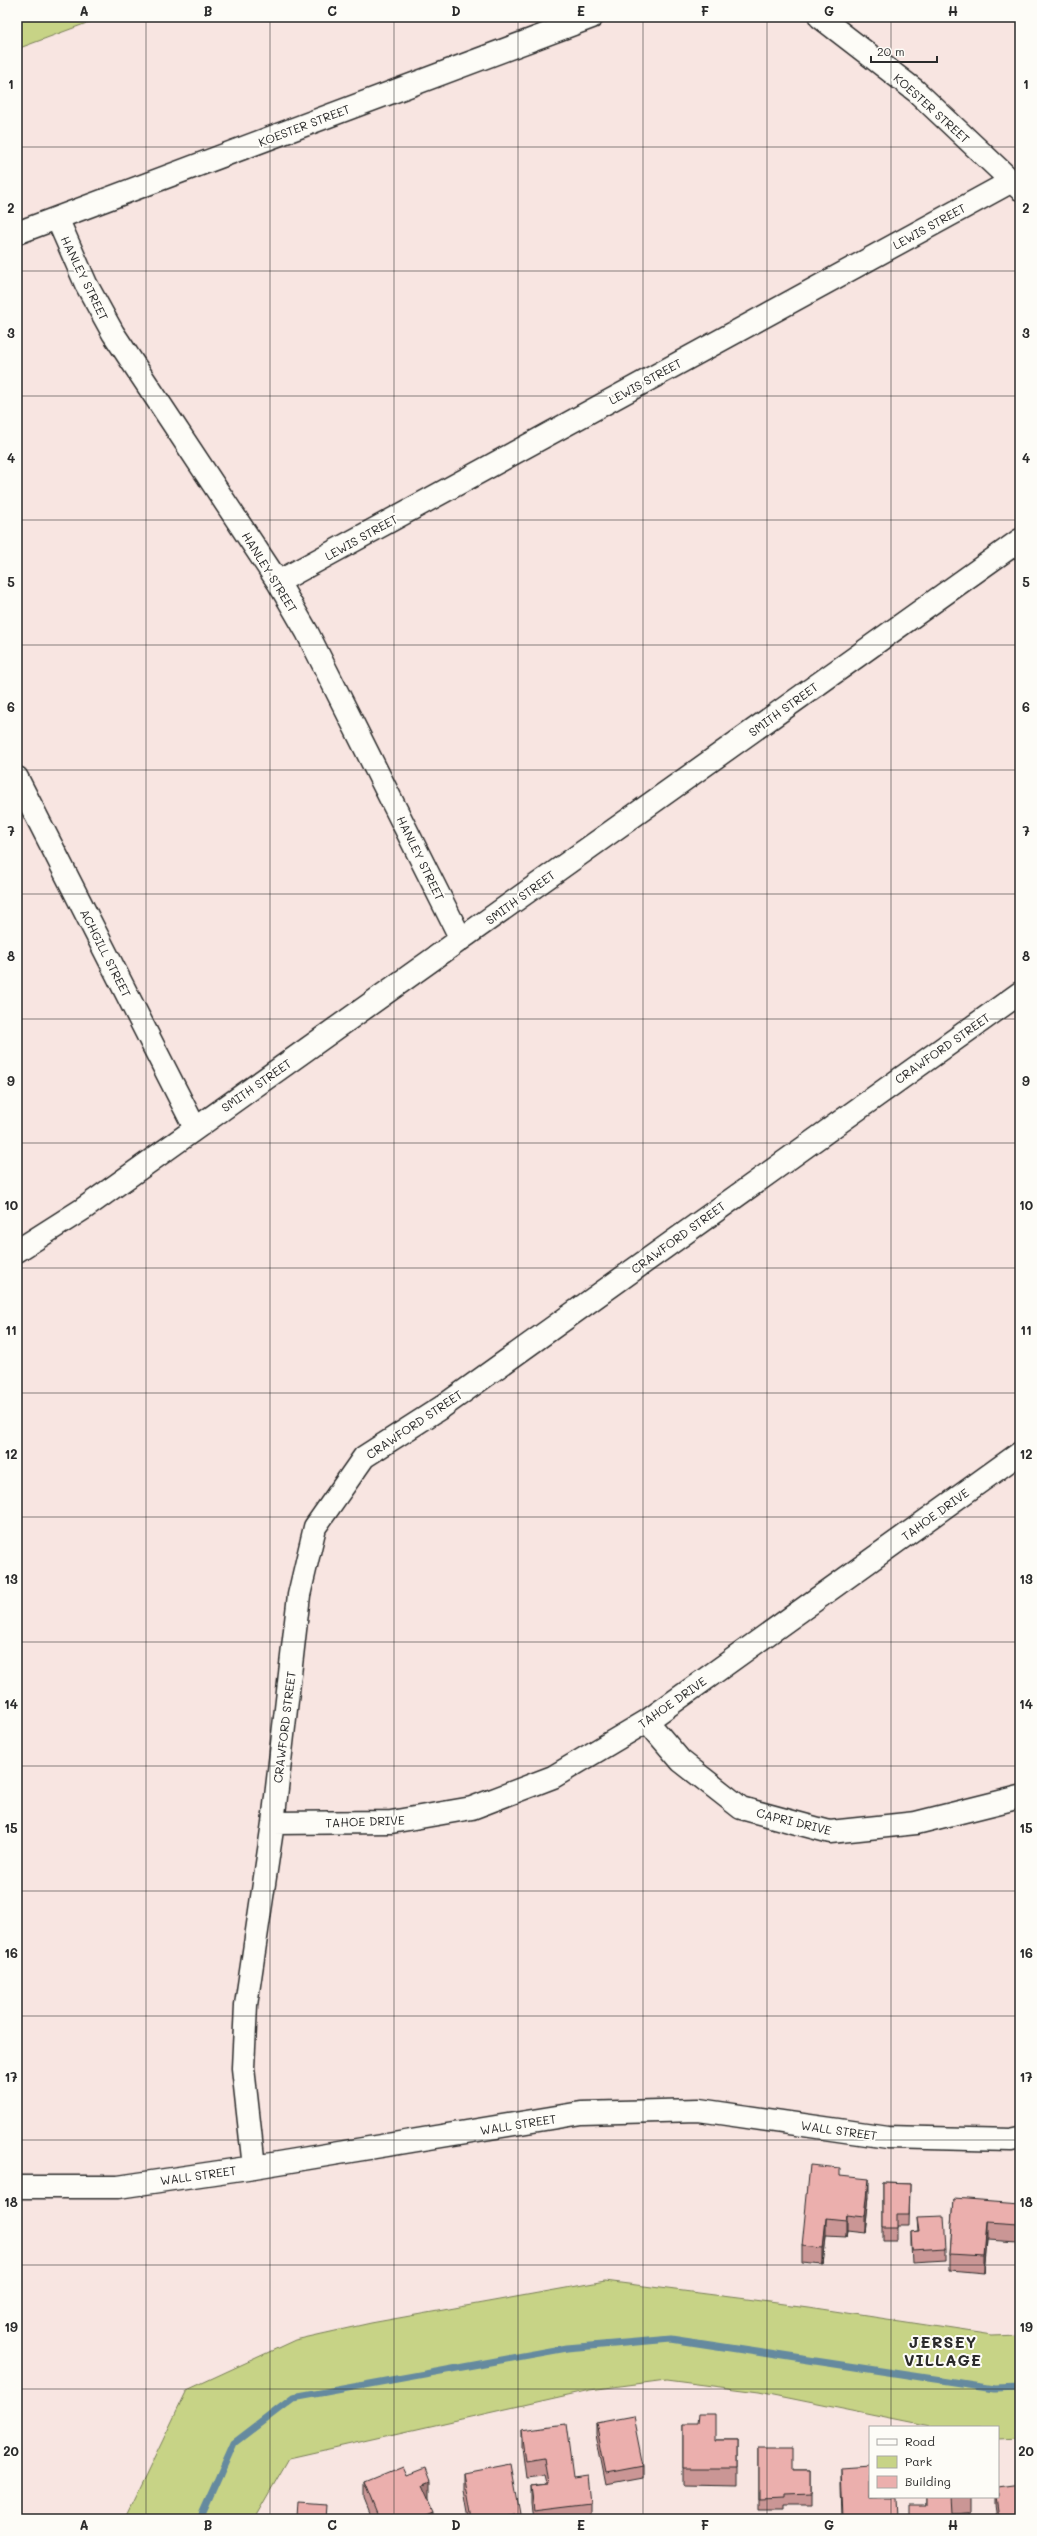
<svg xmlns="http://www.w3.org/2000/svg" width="1037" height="2536" viewBox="0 0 1037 2536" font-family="Mali,sans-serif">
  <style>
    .green { fill: #c7d386; stroke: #797f58 }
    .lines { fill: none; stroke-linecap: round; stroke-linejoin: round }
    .stream { stroke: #658a9f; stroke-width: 7 }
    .street-casing { stroke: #2b2b2b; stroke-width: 25 }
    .street { stroke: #fdfcf7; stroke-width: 22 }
    .wall { fill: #ca9695; stroke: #2b2b2b }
    .shaded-wall { fill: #a47a79; stroke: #2b2b2b }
    .building { fill: #ebafad; stroke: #2b2b2b }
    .grid { fill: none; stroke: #2b2b2b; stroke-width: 1; stroke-opacity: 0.55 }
    .labels { text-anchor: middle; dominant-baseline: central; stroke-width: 4; stroke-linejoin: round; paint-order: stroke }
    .street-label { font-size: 12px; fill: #2b2b2b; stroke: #fdfcf7 }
    .district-label { font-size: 16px; font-weight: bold; letter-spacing: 1px; fill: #2b2b2b; stroke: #fdfcf7 }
    .neatline { fill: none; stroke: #2b2b2b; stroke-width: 1.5 }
    .grid-label { font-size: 13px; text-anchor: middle; font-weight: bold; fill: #2b2b2b }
  </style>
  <rect width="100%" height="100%" fill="#f8e5e1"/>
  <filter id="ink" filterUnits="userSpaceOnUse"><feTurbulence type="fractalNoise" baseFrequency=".025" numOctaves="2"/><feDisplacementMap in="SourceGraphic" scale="8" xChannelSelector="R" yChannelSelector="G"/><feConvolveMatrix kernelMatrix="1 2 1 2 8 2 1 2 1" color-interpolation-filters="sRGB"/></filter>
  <g filter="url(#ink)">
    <!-- green -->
    <path class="green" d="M17,17H103L17,49Z
      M605,2281L808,2307L992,2335L1020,2334V2438L998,2439V2427H931L759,2392L666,2380L590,2390L289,2458L254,2519H125L187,2390L295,2340L371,2323Z"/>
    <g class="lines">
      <!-- stream -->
      <path class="stream" d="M200,2519L234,2443L293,2398L567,2348L671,2339L993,2388L1020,2387"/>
      <!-- street casing -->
      <g class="street-casing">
        <path id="street" d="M820,17L916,91L1020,189
          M57,218L86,284L113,333L278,582L307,632L461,939
          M17,233L592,17
          M278,582L1012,181
          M17,778L195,1128
          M17,1251L83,1209L1020,540
          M647,1721L681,1761L741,1808L830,1832L916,1823L1020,1797
          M273,1823L391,1822L472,1808L553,1777L647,1721L1020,1453
          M254,2167L243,2068L246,2005L273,1823L299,1595L315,1527L364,1457L442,1407L1020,993
          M17,2187H118L254,2167L581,2113L699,2110L887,2137L1011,2140L1020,2138"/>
      </g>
      <!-- street -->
      <use href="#street" class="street"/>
    </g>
    <!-- wall -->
    <path class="wall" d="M840,2176L869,2196L865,2233L847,2231L846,2237L826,2236L823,2265L802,2263V2246Z
      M883,2183L910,2184L909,2226H897V2240H883Z
      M954,2198L1020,2220L1018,2242L987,2240L984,2274L950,2271V2254Z
      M917,2217L946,2248V2260L912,2262L911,2244V2232L918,2231Z
      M596,2423L643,2466V2478L606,2485L596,2435Z
      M683,2424L715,2440H738V2486L683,2485Z
      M522,2430L573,2477L591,2503V2519H533L531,2503V2486L546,2484L544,2476L526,2478L522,2447Z
      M759,2447L793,2471H810V2505H783V2509H759Z
      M841,2468L897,2519H842L841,2485Z
      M464,2473L520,2514V2519H469L464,2490Z
      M407,2475L430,2498V2499L435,2519H372L364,2499V2482Z
      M927,2497H972V2513L953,2514L927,2506Z
      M994,2497H998L1020,2519H996L994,2505Z"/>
    <!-- shaded-wall -->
    <path class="shaded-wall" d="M869,2179V2196L865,2233V2216Z
      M1020,2203V2220L1018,2242V2225Z
      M847,2214V2231L846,2237V2220Z
      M826,2218V2236L823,2265V2248Z
      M987,2223V2240L984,2274V2256Z
      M430,2481V2498L423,2501V2484Z
      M435,2511V2519H416Z"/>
    <!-- building -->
    <path class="building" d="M810,2165L840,2168V2176L869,2179L865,2216L847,2214L846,2220L826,2218L823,2248L802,2246Z
      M883,2183L910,2184L909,2214H897V2228H883Z
      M954,2198L1020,2203L1018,2225L987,2223L984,2256L950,2254Z
      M944,2216L946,2248L912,2250L911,2232L919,2231L917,2217Z
      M699,2414H715V2440H738V2468H683V2424H698Z
      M633,2416L643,2466L606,2473L596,2423Z
      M566,2424L573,2477L588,2475L591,2503L534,2510L531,2486L548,2484L544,2458L526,2461L522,2430Z
      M759,2447H793V2471H810V2493L783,2494V2497L759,2498Z
      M511,2464L520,2514L493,2519H472L464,2473Z
      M403,2466L407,2475L425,2468L430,2481L423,2484L435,2511L416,2519H379L364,2482Z
      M870,2466V2497H896L897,2519H843L841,2468Z
      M1020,2484V2519H998L995,2497H998V2487Z
      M927,2497H952L953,2514L970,2513V2519H909V2506H927Z
      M298,2503L326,2505L325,2519H297Z"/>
  </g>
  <!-- grid -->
  <path class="grid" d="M146,17V2519M270,17V2519M394,17V2519M518,17V2519M643,17V2519M767,17V2519M891,17V2427M17,147H1020M17,271H1020M17,396H1020M17,520H1020M17,645H1020M17,770H1020M17,894H1020M17,1019H1020M17,1143H1020M17,1268H1020M17,1393H1020M17,1517H1020M17,1642H1020M17,1766H1020M17,1891H1020M17,2016H1020M17,2140H1020M17,2265H1020M17,2389H1020M891,2497V2519"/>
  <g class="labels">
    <!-- street labels -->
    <g class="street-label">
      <text transform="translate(932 108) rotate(42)">KOESTER STREET</text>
      <text transform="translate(304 125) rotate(-21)">KOESTER STREET</text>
      <text transform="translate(929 226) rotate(-29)">LEWIS STREET</text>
      <text transform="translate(85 278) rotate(64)">HANLEY STREET</text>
      <text transform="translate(645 381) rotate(-29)">LEWIS STREET</text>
      <text transform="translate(361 537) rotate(-29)">LEWIS STREET</text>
      <text transform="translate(270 572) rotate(58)">HANLEY STREET</text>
      <text transform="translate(783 709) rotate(-36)">SMITH STREET</text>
      <text transform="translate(421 858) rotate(64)">HANLEY STREET</text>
      <text transform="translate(520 897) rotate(-36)">SMITH STREET</text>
      <text transform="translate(106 953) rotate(63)">ACHGILL STREET</text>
      <text transform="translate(942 1048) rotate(-35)">CRAWFORD STREET</text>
      <text transform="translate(256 1085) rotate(-35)">SMITH STREET</text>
      <text transform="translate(678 1237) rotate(-36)">CRAWFORD STREET</text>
      <text transform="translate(414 1424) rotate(-34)">CRAWFORD STREET</text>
      <text transform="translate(935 1514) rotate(-36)">TAHOE DRIVE</text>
      <text transform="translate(672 1702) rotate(-35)">TAHOE DRIVE</text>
      <text transform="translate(284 1727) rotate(-83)">CRAWFORD STREET</text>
      <text transform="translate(365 1821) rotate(-2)">TAHOE DRIVE</text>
      <text transform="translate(794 1821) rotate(14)">CAPRI DRIVE</text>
      <text transform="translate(518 2124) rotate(-9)">WALL STREET</text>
      <text transform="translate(839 2130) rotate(8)">WALL STREET</text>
      <text transform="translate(198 2175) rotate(-8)">WALL STREET</text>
    </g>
    <!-- district labels -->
    <g class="district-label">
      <text x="943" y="2341">JERSEY<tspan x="943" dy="18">VILLAGE</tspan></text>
    </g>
  </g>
  <!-- margin -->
  <rect width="1037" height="2536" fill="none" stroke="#fdfcf7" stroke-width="44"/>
  <!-- legend -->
  <rect x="869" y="2426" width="130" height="72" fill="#fdfcf7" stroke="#a9a8a5"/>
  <rect x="877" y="2439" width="20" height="6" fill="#fdfcf7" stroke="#a9a8a5"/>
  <text x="905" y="2446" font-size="12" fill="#2b2b2b">Road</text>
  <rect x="877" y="2456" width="20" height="12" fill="#c7d386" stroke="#a9a8a5"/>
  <text x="905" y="2466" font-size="12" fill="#2b2b2b">Park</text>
  <rect x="877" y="2476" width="20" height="12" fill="#ebafad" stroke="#a9a8a5"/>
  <text x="905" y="2486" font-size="12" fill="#2b2b2b">Building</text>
  <!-- scale -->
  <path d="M871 56v6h66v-6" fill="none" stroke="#2b2b2b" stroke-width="2"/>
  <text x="877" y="56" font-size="12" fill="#2b2b2b" stroke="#fdfcf7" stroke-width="3" paint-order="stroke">20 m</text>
  <rect x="22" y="22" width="993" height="2492" class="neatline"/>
  <g class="grid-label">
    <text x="84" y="16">A</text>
    <text x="208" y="16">B</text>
    <text x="332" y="16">C</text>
    <text x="456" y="16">D</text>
    <text x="581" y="16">E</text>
    <text x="705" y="16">F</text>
    <text x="829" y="16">G</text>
    <text x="953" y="16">H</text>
    <text x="11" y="89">1</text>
    <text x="1026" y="89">1</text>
    <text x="11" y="213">2</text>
    <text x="1026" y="213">2</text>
    <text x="11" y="338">3</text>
    <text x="1026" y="338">3</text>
    <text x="11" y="463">4</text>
    <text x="1026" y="463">4</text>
    <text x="11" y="587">5</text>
    <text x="1026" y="587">5</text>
    <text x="11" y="712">6</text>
    <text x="1026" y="712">6</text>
    <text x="11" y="836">7</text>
    <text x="1026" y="836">7</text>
    <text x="11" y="961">8</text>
    <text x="1026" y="961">8</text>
    <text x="11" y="1086">9</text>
    <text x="1026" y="1086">9</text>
    <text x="11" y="1210">10</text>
    <text x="1026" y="1210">10</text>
    <text x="11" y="1335">11</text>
    <text x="1026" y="1335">11</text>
    <text x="11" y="1459">12</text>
    <text x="1026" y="1459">12</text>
    <text x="11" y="1584">13</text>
    <text x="1026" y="1584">13</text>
    <text x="11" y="1709">14</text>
    <text x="1026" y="1709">14</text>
    <text x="11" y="1833">15</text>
    <text x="1026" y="1833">15</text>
    <text x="11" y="1958">16</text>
    <text x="1026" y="1958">16</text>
    <text x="11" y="2082">17</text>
    <text x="1026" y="2082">17</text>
    <text x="11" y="2207">18</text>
    <text x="1026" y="2207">18</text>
    <text x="11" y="2332">19</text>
    <text x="1026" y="2332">19</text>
    <text x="11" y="2456">20</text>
    <text x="1026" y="2456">20</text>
    <text x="84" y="2530">A</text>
    <text x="208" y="2530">B</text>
    <text x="332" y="2530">C</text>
    <text x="456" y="2530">D</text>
    <text x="581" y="2530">E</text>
    <text x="705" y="2530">F</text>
    <text x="829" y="2530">G</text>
    <text x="953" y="2530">H</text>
  </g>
</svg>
